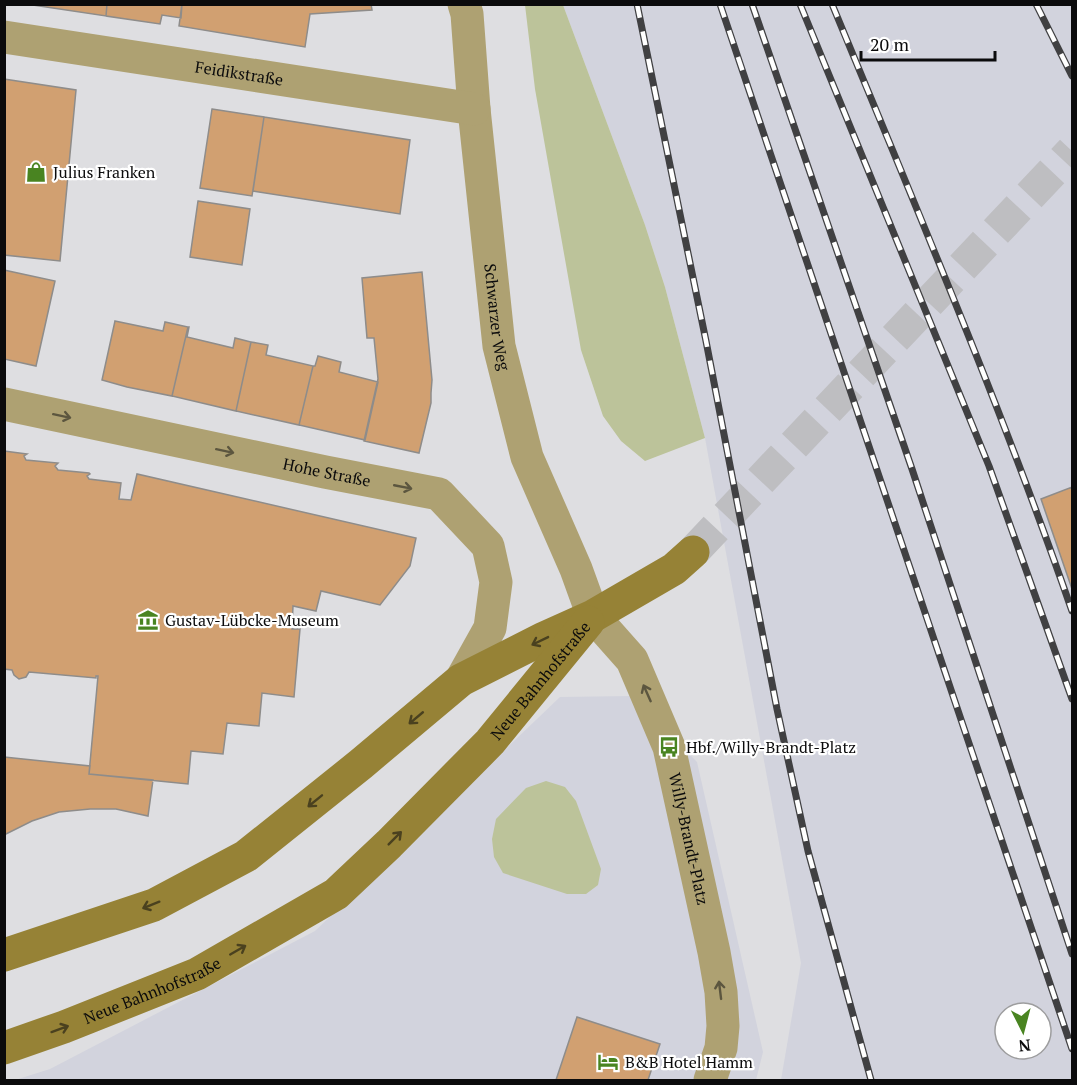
<svg xmlns="http://www.w3.org/2000/svg" width="1077" height="1085" viewBox="0 0 1077 1085" font-family="'PT Serif',serif">
  <style>
    .built { fill: #d2d3dd; fill-rule: evenodd }
    .green { fill: #bcc39a }
    .building { fill: #d1a071; stroke: #8e8c8a; stroke-width: 1.5 }
    .lines { fill: none; stroke-linecap: round; stroke-linejoin: round }
    .secondary-tunnel { stroke: #bebec1; stroke-width: 33; stroke-dasharray: 33 16; stroke-linecap: butt }
    .minor { stroke: #aea172; stroke-width: 33 }
    .secondary { stroke: #968236; stroke-width: 33 }
    .rail-casing { stroke: #404042; stroke-width: 7 }
    .rail { stroke: #fff; stroke-width: 4.5; stroke-dasharray: 14; stroke-linecap: butt }
    .oneway { stroke: #5c563f }
    .oneway2 { stroke: #4a411f }
    .labels { text-anchor: middle; dominant-baseline: central; stroke-width: 4.5; stroke-linejoin: round; paint-order: stroke }
    .street-label { font-size: 16px; fill: #0b0b0c; stroke: #fff }
    .poi-label { font-size: 16px; fill: #0b0b0c; stroke: #fff; text-anchor: start }
  </style>
  <rect width="100%" height="100%" fill="#dedee1"/>
  <!-- built -->
  <path class="built" d="M563,5H1072V1080H781L801,963L705,438L665,287L645,225ZM1005,1013H1041V1049H1005Z
    M632,696L697,762L763,1052L756,1080H15L50,1069L315,931L560,697Z"/>
  <!-- green -->
  <path class="green" d="M525,5H563L645,225L665,287L705,438L645,461L621,441L603,416L581,350L535,89Z
    M546,781L565,787L576,801L601,869L598,885L586,894H567L503,873L494,857L492,839L496,819L526,788Z"/>
  <!-- building -->
  <path class="building" d="M26,4H107L106,16Z
    M107,4H182L181,18L162,15L160,24L106,16Z
    M182,4H371L372,10L310,14L305,47L179,26Z
    M4,79L76,90L60,261L4,255Z
    M212,109L264,117L252,196L200,188Z
    M264,117L410,140L400,214L253,191Z
    M198,201L250,209L242,265L190,257Z
    M4,270L55,281L36,366L4,359Z
    M422,272L432,380L431,393V403L419,453L364,441L378,379L374,338H367L362,278Z
    M115,321L163,331L165,322L188,327L172,396L127,387L102,380Z
    M188,327H189L187,337L233,348L235,338L251,342L236,411L172,396Z
    M251,342L268,345L266,355L313,366L299,425L236,411Z
    M318,356L341,362L339,372L378,382L365,440L299,425L313,366H315Z
    M4,451L27,454L24,456L26,460L58,463L55,466L58,470L89,473L90,474L87,476L89,479L121,483L119,499L131,500L137,474L416,538L410,566L380,605L321,591L316,611L293,606L292,629H300L294,697L262,693L259,726L227,723L223,754L191,751L188,784L89,774L98,676H96V678L29,672L26,677L19,679L14,675L12,670L4,669Z
    M1072,487V589L1041,499Z
    M4,757L90,766L89,774L153,780L148,816L116,809H90L59,812L32,821L4,835Z
    M577,1017L660,1044L648,1080H556Z"/>
  <g class="lines">
    <!-- secondary-tunnel -->
    <path class="secondary-tunnel" d="M693,552L1072,151"/>
    <!-- minor -->
    <g class="minor">
      <path id="s1" d="M464,4L467,14L474,109L499,346L527,457L576,569L593,616L632,660L669,747L714,952L721,992L723,1026L721,1048L710,1080"/>
      <path id="s2" d="M4,37L474,109"/>
      <path id="s3" d="M4,404L325,472L439,494L488,546L496,582L490,628L461,680"/>
    </g>
    <!-- secondary -->
    <g class="secondary">
      <path d="M4,955L154,905L246,856L361,764L461,680L544,638L593,616L674,569L693,552"/>
      <path id="s4" d="M4,1048L64,1027L197,974L336,894L389,844L490,742L588,622"/>
    </g>
    <!-- rail casing -->
    <g class="rail-casing">
      <path id="rail" d="M637,4L706,341L777,709L808,851L871,1080
        M720,4L1072,1049
        M752,4L912,469L1072,954
        M800,4L989,466L1072,699
        M832,4C915,205 1001,406 1072,611
        M1036,4L1072,76"/>
    </g>
    <!-- rail -->
    <use href="#rail" class="rail"/>
  </g>
  <!-- one-way arrows -->
  <defs><path id="oneway-shaft" d="M-6 0H5M1.5-3L5.5 0L1.5 3" fill="none" stroke-width="1.6" stroke-linecap="round" stroke-linejoin="round" transform="scale(1.5)"/></defs>
  <g class="oneway">
    <use href="#oneway-shaft" transform="translate(62 416) rotate(12)"/>
    <use href="#oneway-shaft" transform="translate(225 451) rotate(12)"/>
    <use href="#oneway-shaft" transform="translate(403 487) rotate(11)"/>
    <use href="#oneway-shaft" transform="translate(647 693) rotate(-114)"/>
    <use href="#oneway-shaft" transform="translate(720 990) rotate(-97)"/>
  </g>
  <g class="oneway2">
    <use href="#oneway-shaft" transform="translate(540 641) rotate(154)"/>
    <use href="#oneway-shaft" transform="translate(416 718) rotate(140)"/>
    <use href="#oneway-shaft" transform="translate(315 801) rotate(141)"/>
    <use href="#oneway-shaft" transform="translate(395 838) rotate(-45)"/>
    <use href="#oneway-shaft" transform="translate(151 905) rotate(158)"/>
    <use href="#oneway-shaft" transform="translate(238 950) rotate(-30)"/>
    <use href="#oneway-shaft" transform="translate(60 1029) rotate(-20)"/>
  </g>
  <!-- icons -->
  <defs>
    <g id="shop-bare" transform="scale(1.62)"><path d="M-5-2.5h2.3a2.7 3.5 0 0 1 5.4 0H5L5.5 6h-11ZM-1.5-2.5h3a1.5 2.3 0 0 0-3 0Z" fill="#498421" stroke="#fff" stroke-width="2.5" paint-order="stroke"/></g>
    <g id="museum-bare" transform="scale(1.62)"><path d="M0-6L6-3V-2H-6V-3ZM-5-1h2V3h-2ZM-1-1h2V3h-2ZM3-1h2V3H3ZM-6 4H6V6H-6Z" fill="#498421" stroke="#fff" stroke-width="2.5" paint-order="stroke"/></g>
    <g id="bus-bare" transform="scale(1.62)"><path d="M-5-6H5V4H4V6H2V4H-2V6H-4V4H-5ZM-3.5-4V0h7V-4ZM-3.5 1.2v1.5H-2V1.2ZM2 1.2v1.5H3.5V1.2Z" fill="#498421" stroke="#fff" stroke-width="2.5" paint-order="stroke"/></g>
    <g id="hotel-bare" transform="scale(1.62)"><path d="M-6-4.5h1.5V1H6V5H4.5V3h-9V5H-6ZM-4 0a1.8 1.8 0 1 1 3.6 0ZM.5 0V-2.5h3Q6-2.5 6 0Z" fill="#498421" stroke="#fff" stroke-width="2.5" paint-order="stroke"/></g>
  </defs>
  <g fill-rule="evenodd">
    <use href="#shop-bare" x="36" y="172"/>
    <use href="#museum-bare" x="148" y="620"/>
    <use href="#bus-bare" x="669" y="747"/>
    <use href="#hotel-bare" x="608" y="1062"/>
  </g>
  <g class="labels">
    <!-- street labels -->
    <g class="street-label">
      <text stroke="none"><textPath href="#s2" startOffset="238">Feidikstraße</textPath></text>
      <text stroke="none"><textPath href="#s1" startOffset="315">Schwarzer Weg</textPath></text>
      <text stroke="none"><textPath href="#s3" startOffset="330">Hohe Straße</textPath></text>
      <text stroke="none"><textPath href="#s4" startOffset="663">Neue Bahnhofstraße</textPath></text>
      <text stroke="none"><textPath href="#s1" startOffset="878">Willy-Brandt-Platz</textPath></text>
      <text stroke="none"><textPath href="#s4" startOffset="159">Neue Bahnhofstraße</textPath></text>
    </g>
    <!-- poi labels -->
    <g class="poi-label">
      <text x="53" y="172">Julius Franken</text>
      <text x="165" y="620">Gustav-Lübcke-Museum</text>
      <text x="686" y="747">Hbf./Willy-Brandt-Platz</text>
      <text x="625" y="1062">B&amp;B Hotel Hamm</text>
    </g>
  </g>
  <!-- border -->
  <rect width="1077" height="1085" fill="none" stroke="#0b0b0c" stroke-width="12"/>
  <!-- north arrow -->
  <g transform="translate(1023 1031) rotate(174)"><circle r="28" fill="#ffffff" stroke="#9d9d9e" stroke-width="1.5"/>
  <path d="M0-4.5L10 22L0 15L-10 22Z" fill="#498421"/>
  <text y="-9" font-size="16" font-weight="bold" text-anchor="middle" fill="#0b0b0c">N</text>
  </g>
  <!-- scale -->
  <path d="M861 51v9h134v-9" fill="none" stroke="#0b0b0c" stroke-width="3"/>
  <text x="870" y="51" font-size="18" fill="#0b0b0c" stroke="#ffffff" stroke-width="4.5" paint-order="stroke">20 m</text>
</svg>
